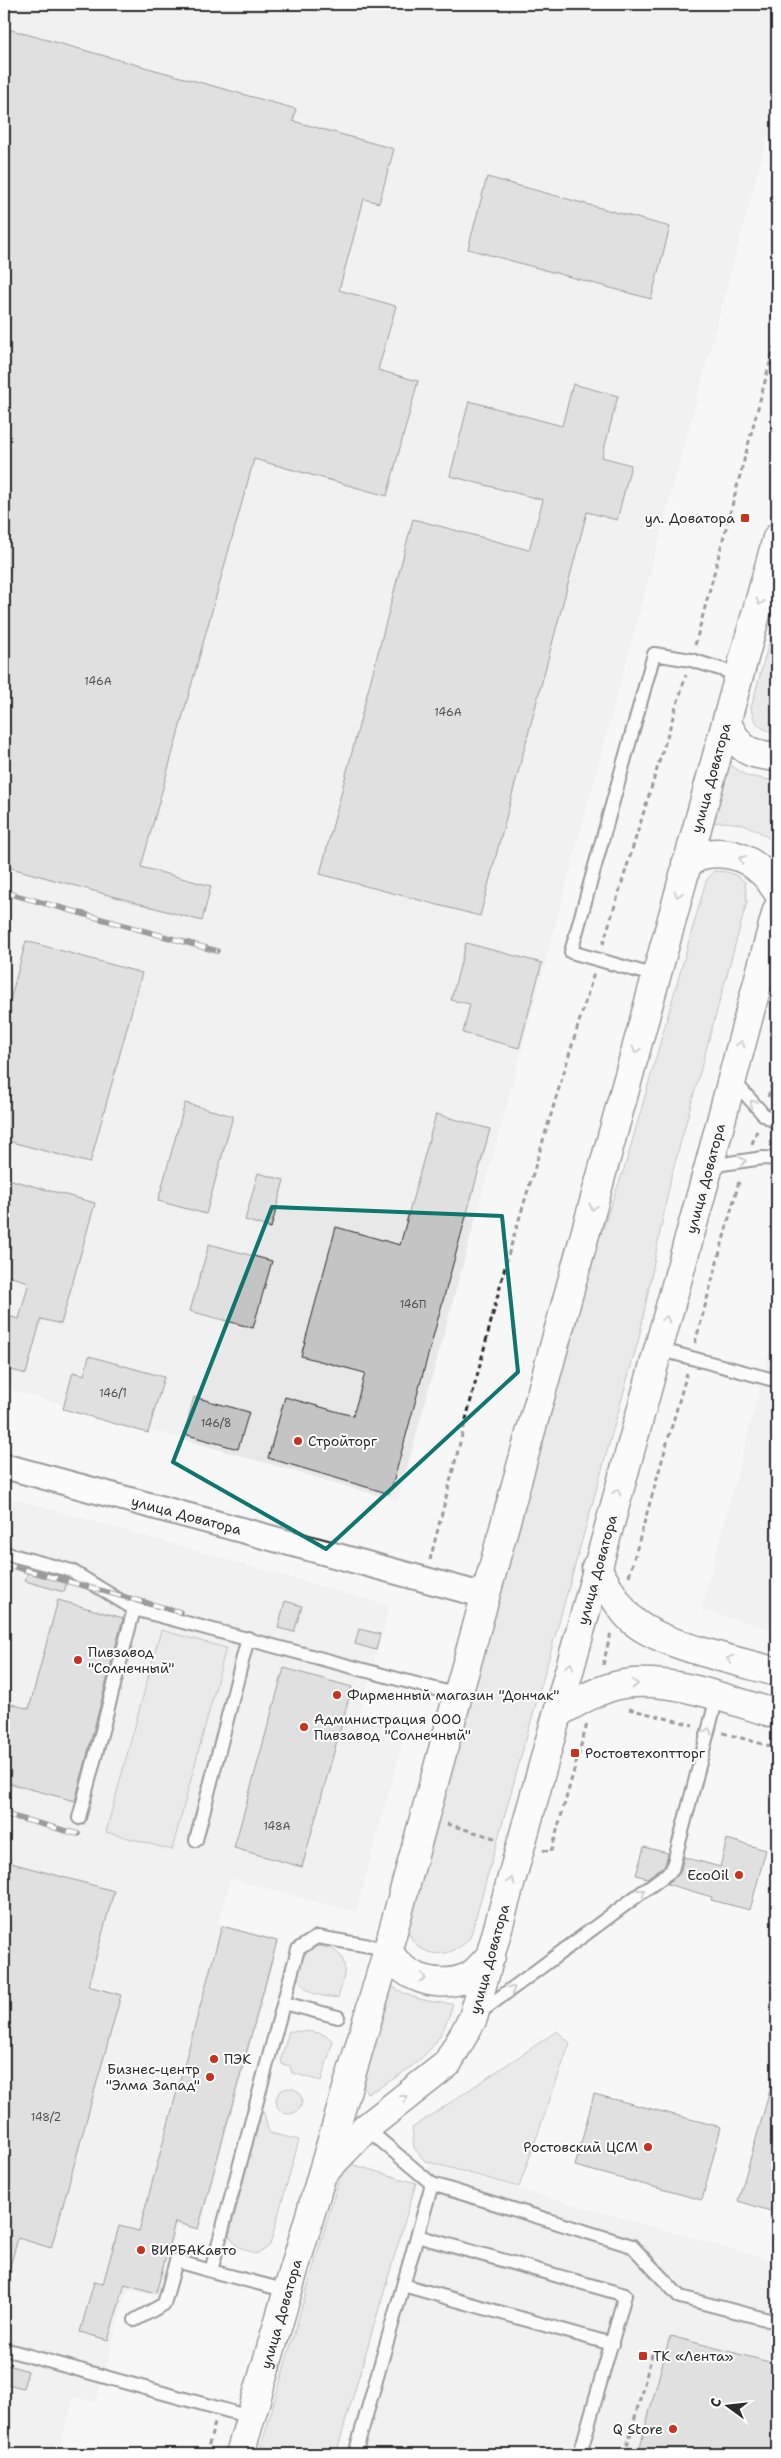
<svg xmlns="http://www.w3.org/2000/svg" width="781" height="2458" viewBox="0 0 781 2458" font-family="'Shantell Sans',sans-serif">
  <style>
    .built { fill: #e8e8e8 }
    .green { fill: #d9d9d9; stroke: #828282 }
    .building { fill: #c4c4c4; stroke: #2b2b2b }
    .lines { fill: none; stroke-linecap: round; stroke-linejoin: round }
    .service-casing { stroke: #2b2b2b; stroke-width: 16 }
    .minor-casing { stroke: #2b2b2b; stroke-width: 28 }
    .tertiary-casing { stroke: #2b2b2b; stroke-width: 31 }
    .path { stroke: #2b2b2b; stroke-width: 3; stroke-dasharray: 5 4; stroke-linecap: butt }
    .service { stroke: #fff; stroke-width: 12 }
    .minor { stroke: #fff; stroke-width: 24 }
    .tertiary { stroke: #fff; stroke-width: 28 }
    .rail-casing { stroke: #2b2b2b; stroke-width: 5.5 }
    .rail { stroke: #fff; stroke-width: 4; stroke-dasharray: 11; stroke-linecap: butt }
    .oneway { stroke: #a0a0a0 }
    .marked { fill: none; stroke: #0f766e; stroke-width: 4; stroke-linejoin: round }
    .poi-dot { fill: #c8321e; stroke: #fff; stroke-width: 2 }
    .labels { text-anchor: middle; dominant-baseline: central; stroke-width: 4; stroke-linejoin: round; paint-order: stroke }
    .number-label { font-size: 11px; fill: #515151 }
    .poi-label { font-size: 14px; fill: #2b2b2b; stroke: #fff; text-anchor: start }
    .street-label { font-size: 14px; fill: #2b2b2b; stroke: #fff }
  </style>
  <rect width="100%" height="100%" fill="#f7f7f7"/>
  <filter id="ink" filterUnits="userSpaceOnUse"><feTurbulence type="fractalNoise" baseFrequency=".02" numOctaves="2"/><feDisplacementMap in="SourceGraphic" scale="10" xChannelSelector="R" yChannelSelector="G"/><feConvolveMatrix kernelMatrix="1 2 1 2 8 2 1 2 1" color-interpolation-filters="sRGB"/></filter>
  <g filter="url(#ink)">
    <!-- built -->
    <path class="built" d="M4,4H777V101L517,1068L398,1501L4,1388Z
      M777,1324V1631L701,1610Z
      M4,1496L390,1606L360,1714L407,1727L356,1912L231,1879L218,1923L279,1941L200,2231L177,2226L157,2297L128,2289L96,2402L74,2397L58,2454H4Z
      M430,2164L777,2262V2454H347Z"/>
    <!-- green -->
    <path class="green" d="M777,613V732C761,731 753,723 751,708Z
      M726,762L747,776L777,781L775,843C754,826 737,820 710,823Z
      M714,871C727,871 735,873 745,882L747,902L671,1177L639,1338L470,1938C448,1963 413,1958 406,1924L595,1250L626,1163L706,881Z
      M161,1630L226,1648L172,1850L106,1832Z
      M317,1946C353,1949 346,1973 338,1998C329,1997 318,1996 311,1992C288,1978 296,1956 317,1946Z
      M390,1985C410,1999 429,2002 453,2004C442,2040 429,2055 398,2076C388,2082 379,2089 367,2093L362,2084Z
      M289,2031C306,2032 320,2029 333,2041L321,2081L292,2073L290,2066L282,2064L281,2059Z
      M557,2031L570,2043L519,2187L425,2161L414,2148L412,2128Z
      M276 2101a13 13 0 1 1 26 0a13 13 0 1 1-26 0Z
      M262,2110C267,2117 265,2125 270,2133L299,2140L270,2245L263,2251L255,2254L237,2246L229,2236Z
      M344,2162L416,2183L336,2454H285L261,2447Z"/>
    <!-- building -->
    <path class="building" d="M4,28L296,109L293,121L394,149L379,203L364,199L339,290L396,306L378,370L418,381L387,496L254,459L141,867L211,886L202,921L4,866Z
      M487,177L670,227L651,299L468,249Z
      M573,384L618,396L602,457L631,465L617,520L587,512L480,916L320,874L413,519L529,550L543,500L450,476L469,401L562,426Z
      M26,941L142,973L90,1163L4,1140V1023Z
      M466,943L542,963L519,1048L463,1033L470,1004L451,1000Z
      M185,1103L233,1116L206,1214L158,1201Z
      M436,1114L490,1129L390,1494L268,1458L285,1397L353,1416L365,1373L301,1356L336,1227L400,1245Z
      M258,1173L284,1180L271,1228L245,1220Z
      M4,1178L95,1203L61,1324L41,1319L26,1374L4,1368V1315L19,1319L29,1282L4,1275Z
      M209,1244L272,1261L253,1328L190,1311Z
      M89,1356L164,1377L148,1433L63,1409L73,1372L84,1375Z
      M194,1397L249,1412L238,1449L184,1434Z
      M29,1568L68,1578L64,1592L25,1581Z
      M58,1600L123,1618L75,1801L4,1782V1702L29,1709Z
      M285,1601L302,1606L294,1632L278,1628Z
      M359,1629L380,1634L376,1650L355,1644Z
      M284,1668L352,1687L302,1867L234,1848Z
      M727,1839L766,1850L750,1910L711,1900L712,1897L667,1884L680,1873L684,1857L720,1867Z
      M644,1847L668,1853L665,1865L647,1878L636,1875Z
      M4,1861L114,1891L88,1986L121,1995L51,2248L18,2238L9,2270L4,2269Z
      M222,1926L277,1941L198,2229L175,2222L156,2293L125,2284L108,2340L80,2332L94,2282L103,2284L119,2226L139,2231Z
      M773,2080L777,2081V2213L738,2201Z
      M594,2094L721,2127L702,2200L575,2166Z
      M670,2336L777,2364V2454H638Z
      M4,2364L28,2371L23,2388L4,2383Z"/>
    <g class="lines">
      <!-- service casing -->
      <g class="service-casing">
        <path id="service" d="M656,976L571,952L654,654L691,660L740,675
          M733,1080L763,1114L777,1123
          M709,1166L763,1158L777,1159
          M658,1349L770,1379
          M4,1553L72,1571L134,1609
          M79,1818L134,1609L458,1695
          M196,1840L248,1638
          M284,2003L338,2017
          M479,2013L672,1870L717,1697
          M432,2184L632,2246L680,2297L777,2322
          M417,2236L625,2295L580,2454
          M403,2285L612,2344
          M288,2291L211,2271L298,1949L317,1937L388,1949
          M135,2320L164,2304L176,2261L211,2271
          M4,2349L250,2417
          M355,2454L432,2184L366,2128"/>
      </g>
      <!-- minor casing -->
      <g class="minor-casing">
        <g id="minor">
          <path id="s1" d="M4,1466L486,1596"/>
        </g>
      </g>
      <!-- tertiary casing -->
      <g class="tertiary-casing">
        <g id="tertiary">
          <path d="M727,723C740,750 747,754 777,757"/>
          <path d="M686,864C692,861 700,855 707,854C738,849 762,866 777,891"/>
          <path d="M596,1567C607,1584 616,1604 630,1618C654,1644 742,1662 777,1672"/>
          <path d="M558,1713C579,1701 600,1688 624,1684C673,1677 731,1701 777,1714"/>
          <path d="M388,1949C401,1978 438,1990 468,1977C476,1973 484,1962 491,1956"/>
          <path id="s2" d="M324,2172L366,2128L447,2064L473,2018L709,1166L777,910"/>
          <path id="s3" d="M240,2454L388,1949L777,538"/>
        </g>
      </g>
      <!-- path -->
      <path class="path" d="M695,645L777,336
        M603,944L686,675
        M768,1097L777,1067
        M752,1144L758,1128
        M695,1343L740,1178
        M430,1560L507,1259L594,973
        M629,1576L687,1373
        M603,1665L611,1632
        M629,1709L693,1725
        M723,1733L777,1748
        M447,1824L498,1839
        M543,1850L551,1852L587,1724
        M206,2454L215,2423
        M625,2454L653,2351"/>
      <!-- service -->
      <use href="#service" class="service"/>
      <!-- minor -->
      <use href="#minor" class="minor"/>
      <!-- tertiary -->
      <use href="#tertiary" class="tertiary"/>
      <!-- rail casing -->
      <g class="rail-casing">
        <path id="rail" d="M4,892L217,951
          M4,1564L180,1612
          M4,1814L78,1834"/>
      </g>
      <!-- rail -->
      <use href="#rail" class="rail"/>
    </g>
    <!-- one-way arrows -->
    <defs><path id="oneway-chevron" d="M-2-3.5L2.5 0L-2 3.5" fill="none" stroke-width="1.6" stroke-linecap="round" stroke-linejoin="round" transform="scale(1.25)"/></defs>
    <g class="oneway">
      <use href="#oneway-chevron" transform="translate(760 602) rotate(105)"/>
      <use href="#oneway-chevron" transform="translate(742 859) rotate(-157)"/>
      <use href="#oneway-chevron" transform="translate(678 894) rotate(105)"/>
      <use href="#oneway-chevron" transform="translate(741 1044) rotate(-75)"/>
      <use href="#oneway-chevron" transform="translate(636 1050) rotate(105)"/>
      <use href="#oneway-chevron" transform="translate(753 1103) rotate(-132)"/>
      <use href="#oneway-chevron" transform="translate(743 1161) rotate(-9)"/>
      <use href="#oneway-chevron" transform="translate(593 1207) rotate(105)"/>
      <use href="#oneway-chevron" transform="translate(666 1319) rotate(-74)"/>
      <use href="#oneway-chevron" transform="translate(617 1492) rotate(-74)"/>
      <use href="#oneway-chevron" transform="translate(730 1659) rotate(-165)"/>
      <use href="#oneway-chevron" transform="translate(570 1666) rotate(-75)"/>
      <use href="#oneway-chevron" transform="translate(635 1684) rotate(-2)"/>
      <use href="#oneway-chevron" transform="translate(708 1731) rotate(-75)"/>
      <use href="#oneway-chevron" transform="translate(511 1881) rotate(-75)"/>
      <use href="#oneway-chevron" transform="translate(642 1892) rotate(-37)"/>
      <use href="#oneway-chevron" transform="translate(423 1978) rotate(14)"/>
      <use href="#oneway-chevron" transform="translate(512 1989) rotate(-37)"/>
      <use href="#oneway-chevron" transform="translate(404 2098) rotate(-38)"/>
    </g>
  </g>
  <!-- marked area -->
  <path d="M0 0H781V2458H0ZM272,1207L502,1216L518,1372L326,1549L173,1462Z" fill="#f7f7f7" fill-opacity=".55" fill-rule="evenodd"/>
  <path class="marked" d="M272,1207L502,1216L518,1372L326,1549L173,1462Z"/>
  <!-- markers -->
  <g class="poi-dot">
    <rect x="740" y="513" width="10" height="10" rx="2.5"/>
    <circle cx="298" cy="1441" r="5"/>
    <circle cx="78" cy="1660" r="5"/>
    <circle cx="337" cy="1695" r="5"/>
    <circle cx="304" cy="1727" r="5"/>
    <rect x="570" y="1748" width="10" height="10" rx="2.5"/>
    <circle cx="739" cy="1875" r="5"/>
    <circle cx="214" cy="2059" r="5"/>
    <circle cx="210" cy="2077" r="5"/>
    <circle cx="648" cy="2147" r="5"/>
    <circle cx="141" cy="2250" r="5"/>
    <rect x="638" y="2351" width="10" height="10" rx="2.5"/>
    <circle cx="673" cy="2429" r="5"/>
  </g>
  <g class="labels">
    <!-- number labels -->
    <g class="number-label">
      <text x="98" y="681">146А</text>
      <text x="448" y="712">146А</text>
      <text x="413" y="1304">146П</text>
      <text x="113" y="1393">146/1</text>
      <text x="216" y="1423">146/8</text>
      <text x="277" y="1826">148А</text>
      <text x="46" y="2117">148/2</text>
    </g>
    <!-- poi labels -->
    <g class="poi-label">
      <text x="735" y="518" text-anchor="end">ул. Доватора</text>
      <text x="308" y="1441">Стройторг</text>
      <text x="88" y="1652">Пивзавод<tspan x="88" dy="16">"Солнечный"</tspan></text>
      <text x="347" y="1695">Фирменный магазин "Дончак"</text>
      <text x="314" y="1719">Администрация ООО<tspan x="314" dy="16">Пивзавод "Солнечный"</tspan></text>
      <text x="585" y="1753">Ростовтехоптторг</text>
      <text x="729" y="1875" text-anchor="end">EcoOil</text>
      <text x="224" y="2059">ПЭК</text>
      <text x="200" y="2069" text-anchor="end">Бизнес-центр<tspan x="200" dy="16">"Элма Запад"</tspan></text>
      <text x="638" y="2147" text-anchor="end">Ростовский ЦСМ</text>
      <text x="151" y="2250">ВИРБАКавто</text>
      <text x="653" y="2356">ТК «Лента»</text>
      <text x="663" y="2429" text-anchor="end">Q Store</text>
    </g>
    <!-- street labels -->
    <g class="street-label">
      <text stroke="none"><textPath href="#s3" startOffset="1741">улица Доватора</textPath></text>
      <text stroke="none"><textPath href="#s2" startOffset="1088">улица Доватора</textPath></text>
      <text stroke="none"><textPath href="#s1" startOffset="189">улица Доватора</textPath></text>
      <text stroke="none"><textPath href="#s2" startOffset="682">улица Доватора</textPath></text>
      <text stroke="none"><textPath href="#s2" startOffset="278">улица Доватора</textPath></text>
      <text stroke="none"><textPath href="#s3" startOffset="146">улица Доватора</textPath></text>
    </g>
  </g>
  <!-- margin -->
  <rect width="781" height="2458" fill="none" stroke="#fff" stroke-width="20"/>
  <rect x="10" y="10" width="761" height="2438" fill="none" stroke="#2b2b2b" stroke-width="2" filter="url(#ink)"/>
  <!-- north arrow -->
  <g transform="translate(728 2406) rotate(285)" stroke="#ffffff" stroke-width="4" paint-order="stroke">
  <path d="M0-4L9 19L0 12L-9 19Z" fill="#2b2b2b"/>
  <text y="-8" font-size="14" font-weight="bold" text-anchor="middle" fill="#2b2b2b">С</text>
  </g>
</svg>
